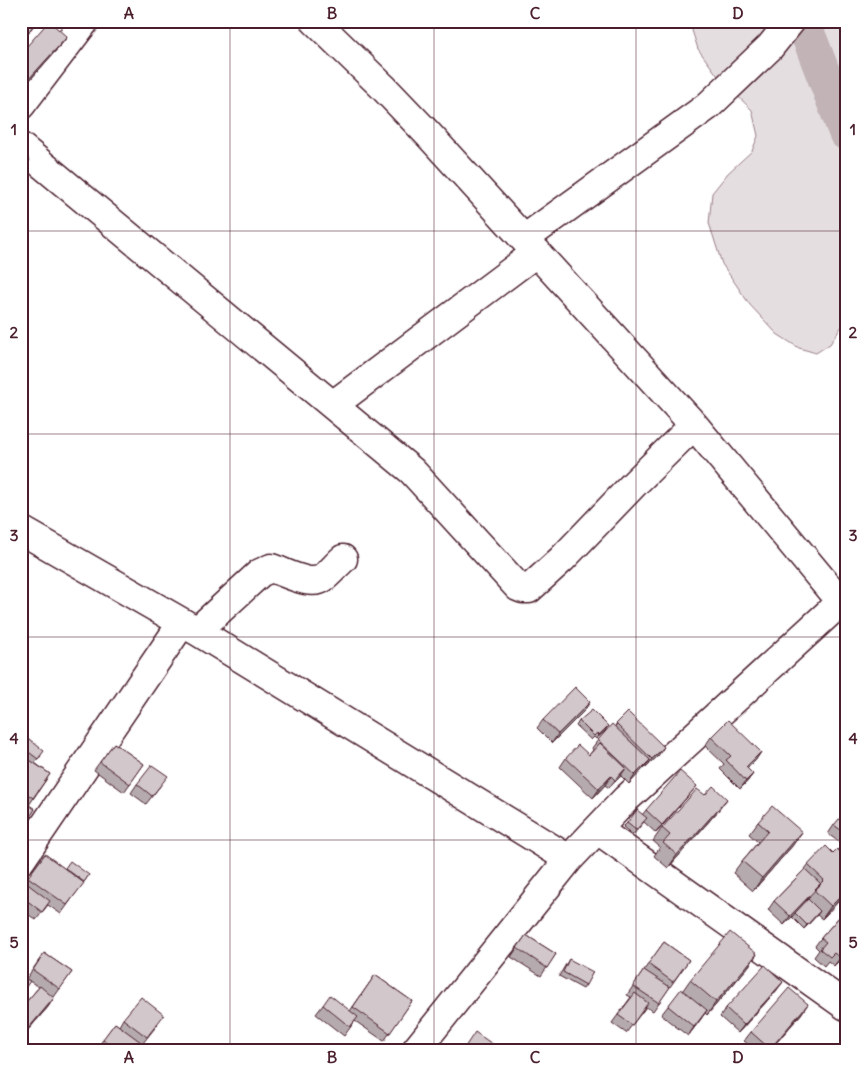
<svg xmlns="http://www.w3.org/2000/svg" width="867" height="1071" viewBox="0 0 867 1071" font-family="Delius,sans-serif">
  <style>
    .green { fill: #e5dee0; stroke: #987e86 }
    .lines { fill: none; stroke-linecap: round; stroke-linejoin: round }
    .river { stroke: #c1b3b6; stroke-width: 35 }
    .minor-casing { stroke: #4a1f2b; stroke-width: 31 }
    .minor { stroke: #fff; stroke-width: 28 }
    .wall { fill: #b5abaf; stroke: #4a1f2b }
    .shaded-wall { fill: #938b8e; stroke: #4a1f2b }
    .building { fill: #d2c7cb; stroke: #4a1f2b }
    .grid { fill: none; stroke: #4a1f2b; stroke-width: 1; stroke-opacity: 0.55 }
    .neatline { fill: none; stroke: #4a1f2b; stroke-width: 2 }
    .grid-label { font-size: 16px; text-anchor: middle; font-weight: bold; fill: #4a1f2b }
  </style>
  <rect width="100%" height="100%" fill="#fff"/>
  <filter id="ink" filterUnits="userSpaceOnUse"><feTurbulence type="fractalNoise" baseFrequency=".02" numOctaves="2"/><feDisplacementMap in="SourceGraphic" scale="10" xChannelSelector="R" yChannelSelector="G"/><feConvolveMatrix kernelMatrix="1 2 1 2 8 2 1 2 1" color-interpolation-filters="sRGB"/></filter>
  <g filter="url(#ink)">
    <!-- green -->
    <path class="green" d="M689,21H846V320L830,344L816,353L799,348L777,334L750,305L722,264L709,223L712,193L728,173L752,151L758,136L752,110L720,79L698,49Z"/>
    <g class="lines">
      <!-- river -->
      <path class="river" d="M802,21L811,42L846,133"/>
      <!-- minor casing -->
      <g class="minor-casing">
        <path id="minor" d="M315,21L383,87L428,134L694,425L839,600L838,605L832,610L626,799L569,859L416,1050
          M21,105L85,21
          M21,147L412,471L518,587L523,589H529L562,559L634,484L694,425
          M524,239L708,106L770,47L791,21
          M333,405L537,252
          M21,530L197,631L569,859
          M197,631L260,573L271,568C285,572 310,587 323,578C330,573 336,565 343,559
          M598,830L846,1006
          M21,860L182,623"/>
      </g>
      <!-- minor -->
      <use href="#minor" class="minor"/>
    </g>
    <!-- wall -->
    <path class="wall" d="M21,21H37L21,43Z
      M67,37L60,46L22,89L21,88V53Z
      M584,711L552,743L537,728L543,720Z
      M579,721L608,726L605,731L596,739L594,737L591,740L576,726Z
      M616,724L658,756L646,768L645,766L629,784L621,776L609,788L605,785L593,798L560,767L566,758L589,755L593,750L592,748L598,740L615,727Z
      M711,737L761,752L755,761L747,769L753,774L746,783L740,789L720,769L724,764L705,746Z
      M29,739L41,756L35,763L50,774L29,805L35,809L21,830V754L31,761L21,753V748Z
      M114,743L144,764L124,792L94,770Z
      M137,784L161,785L146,804L131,793Z
      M690,794L656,833L644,822L633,835L623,827L627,823L643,814L646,810Z
      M705,795L718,811L668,868L654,856L660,847L653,841L662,828Z
      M846,815V847L828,834L834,825Z
      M758,822L793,845L753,891L733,873L742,861L758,842L749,834Z
      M833,853L846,857V908L839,901L822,919L817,915L804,929L792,917L784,925L768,910L774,901L805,869L808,865Z
      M45,854L65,869L89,875L61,914L48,905L36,920L21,909V879L25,882Z
      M846,909V953L834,966L828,961L824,966L814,957L819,950L815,946L821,938Z
      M526,935L556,954L541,976L511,957Z
      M664,942L689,960L653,1011L646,1007L626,1033L612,1023L631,997L627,995L644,970Z
      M44,953L72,972L54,997L48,1007L21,1038V1008L39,987L26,979Z
      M757,954L748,967L707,1015L705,1013L688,1036L661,1015L668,1006L683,990L690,980Z
      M569,959L586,985L583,989L559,976Z
      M375,975L412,1001L384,1041L355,1021L344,1036L316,1014L323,1005L350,1011Z
      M777,990L738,1033L720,1017L726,1008Z
      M802,1013L770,1050H755L744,1041L751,1032Z
      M123,1019L158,1024L143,1043L141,1050H99L97,1048L115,1023L119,1026Z"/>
    <!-- shaded-wall -->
    <path class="shaded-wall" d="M67,37L60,46L22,89L28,80Z
      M590,702L584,711L552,743L558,734Z
      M608,726L605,731L596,739L599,735Z
      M664,747L658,756L646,768L652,759Z
      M761,752L755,761L740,776L746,767Z
      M650,760L644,768L629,784L635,775Z
      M626,768L620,777L609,788L615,780Z
      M753,774L746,783L740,789L746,781Z
      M611,776L605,785L593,798L599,789Z
      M697,786L690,794L656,833L662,825Z
      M727,799L718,811L668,868L677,855Z
      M802,832L793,845L753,891L762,878Z
      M846,891V894L842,897L822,919L831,906Z
      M810,896L805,903L795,913L792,917L784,925L790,916Z
      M820,911L817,915L804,929L807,925Z
      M846,952V953L834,966L840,958Z
      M757,954L748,967L707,1015L716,1002Z
      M783,982L777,990L738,1033L744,1025Z
      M54,998L48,1007L21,1038L27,1030Z
      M808,1004L802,1013L770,1050H769Z
      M707,1010L701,1019L688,1036L694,1027Z"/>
    <!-- building -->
    <path class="building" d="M21,21H37L28,32L21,27Z
      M49,21L67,37L28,80L21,74V53Z
      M21,154L30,160L21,172Z
      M575,687L590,702L558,734L543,720Z
      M592,710L608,726L599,735L597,733L594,736L579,721Z
      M628,712L664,747L652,759L616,724Z
      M728,720L761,752L746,767L753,774L746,781L726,760L731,756L711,737Z
      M612,724L650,760L635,775L598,740Z
      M29,739L44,751L38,759L22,747Z
      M114,743L144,764L130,784L100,762Z
      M600,743L626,768L615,780L611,776L599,789L566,758L578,745L589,755Z
      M21,754L50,774L33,798L21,790Z
      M152,765L168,776L152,796L137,784Z
      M680,771L697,786L662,825L646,810Z
      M713,786L727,799L677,855L663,843L670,835L662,828L697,789L705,795Z
      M21,800L35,809L26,823L21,819Z
      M772,806L802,832L762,878L742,861L768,831L758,822Z
      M637,810L647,818L636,830L627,823Z
      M844,813L846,815V834L834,825Z
      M826,846L833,853L837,849L846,857V891L831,906L814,890L824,880L808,865Z
      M45,854L84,883L67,905L28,877Z
      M70,861L89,875L84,882L65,868Z
      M805,869L821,884L790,916L774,901Z
      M21,879L50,901L42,912L21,896Z
      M846,893V901L842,897Z
      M808,899L820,911L807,925L795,913Z
      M846,909V952L840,958L834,953L830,957L820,949L826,942L821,938Z
      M21,931L26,934L21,942Z
      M730,932L757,954L716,1002L690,980Z
      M526,935L556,954L547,968L517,948Z
      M664,942L689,960L673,982L648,964Z
      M44,953L72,972L60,989L33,970Z
      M569,959L593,972L586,985L563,972Z
      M765,965L783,982L744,1025L726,1008Z
      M644,970L670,987L659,1003L633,986Z
      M375,975L412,1001L390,1033L353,1007Z
      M21,976L30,981L21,994Z
      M40,986L54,998L27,1030L21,1026V1008Z
      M789,988L808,1004L770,1049L751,1032Z
      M681,989L707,1010L694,1027L668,1006Z
      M635,993L648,1003L632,1025L618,1015Z
      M330,995L358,1017L350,1027L323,1005Z
      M141,997L164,1015L147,1037L123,1019Z
      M115,1023L145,1045L141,1050H117L103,1039Z
      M475,1032L501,1050H463Z"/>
  </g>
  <!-- grid -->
  <path class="grid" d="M230,21V1050M434,21V1050M636,21V1050M21,231H846M21,434H846M21,637H846M21,840H846"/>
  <!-- margin -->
  <rect width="867" height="1071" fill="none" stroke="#fff" stroke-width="55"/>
  <rect x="28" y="28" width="812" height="1016" class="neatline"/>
  <g class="grid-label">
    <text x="129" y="19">A</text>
    <text x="332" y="19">B</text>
    <text x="535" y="19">C</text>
    <text x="738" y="19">D</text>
    <text x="14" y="135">1</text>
    <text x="853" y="135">1</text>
    <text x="14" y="338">2</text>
    <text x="853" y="338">2</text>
    <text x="14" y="541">3</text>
    <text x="853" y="541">3</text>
    <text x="14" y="744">4</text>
    <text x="853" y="744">4</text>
    <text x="14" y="948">5</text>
    <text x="853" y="948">5</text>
    <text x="129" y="1063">A</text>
    <text x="332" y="1063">B</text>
    <text x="535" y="1063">C</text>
    <text x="738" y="1063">D</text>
  </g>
</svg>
